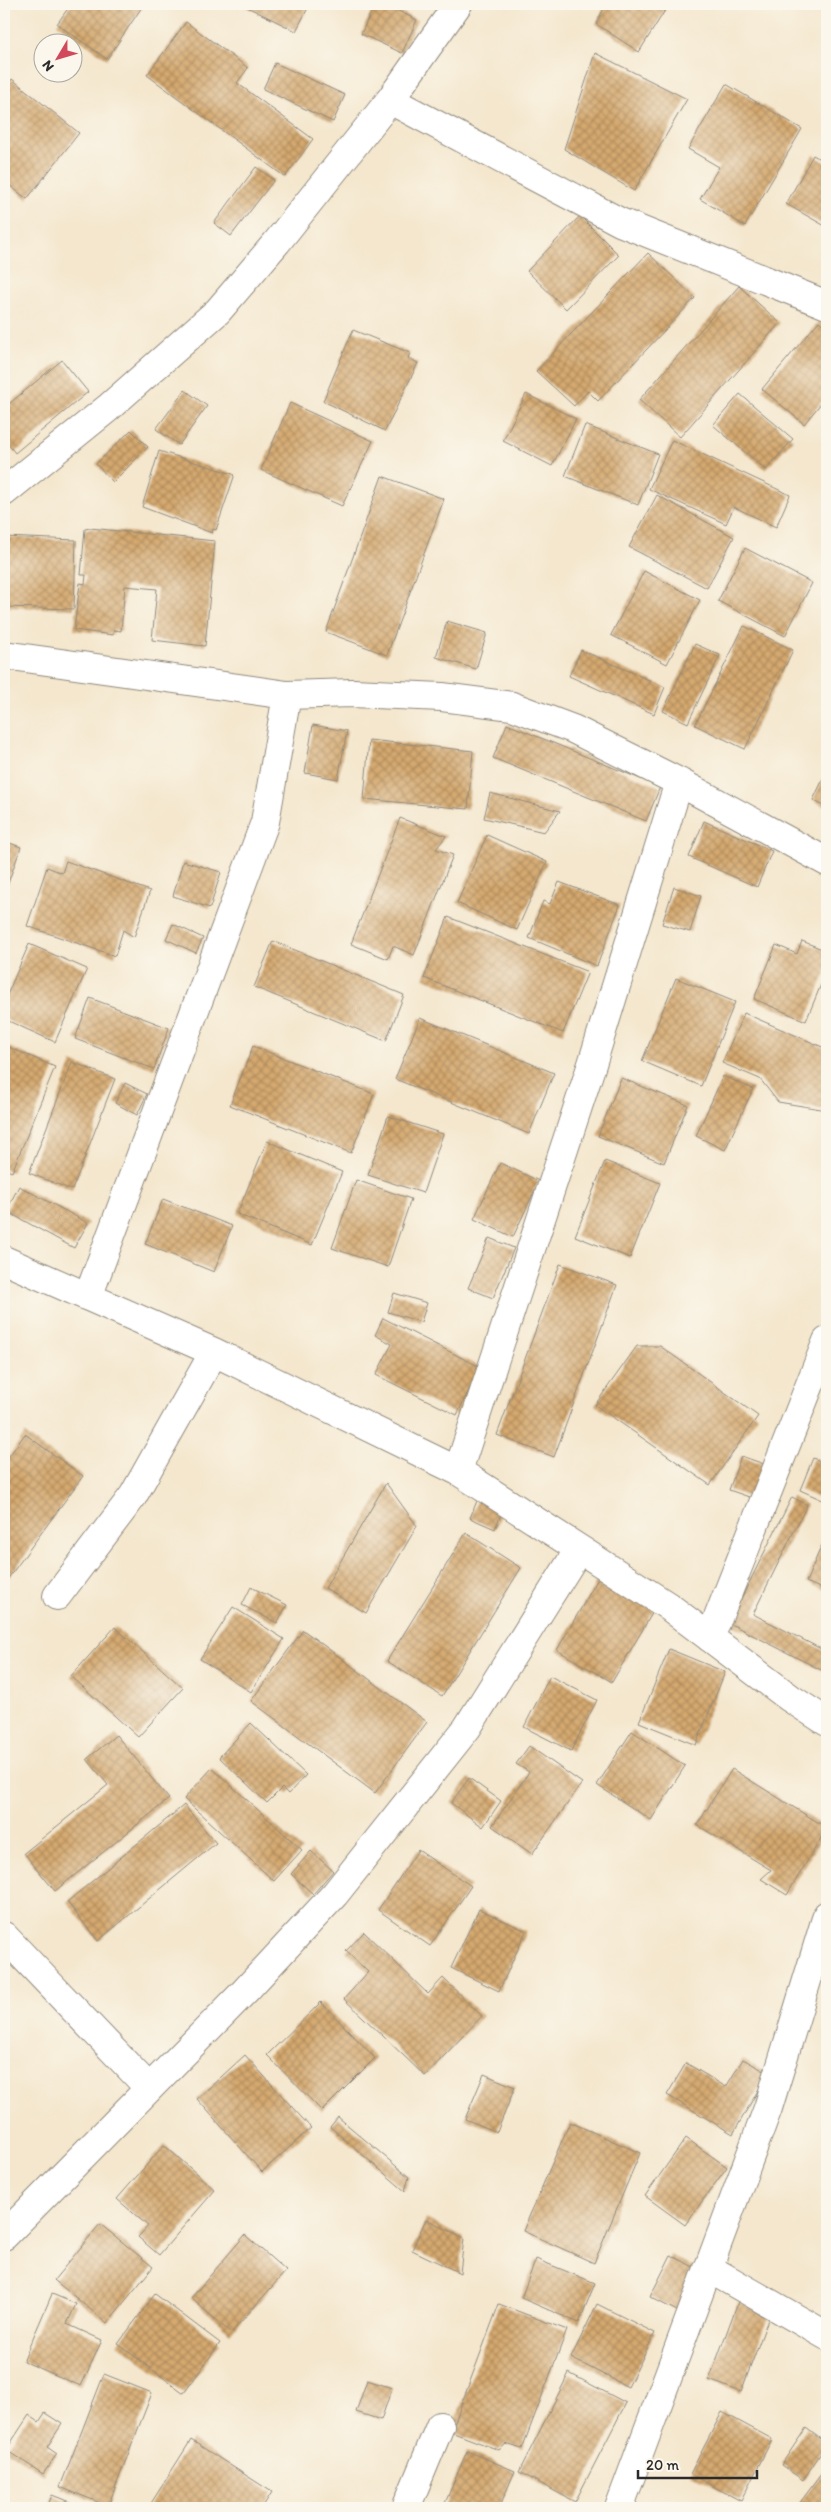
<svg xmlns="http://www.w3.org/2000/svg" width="831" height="2512" viewBox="0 0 831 2512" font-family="Itim,sans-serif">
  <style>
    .building { fill: url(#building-cross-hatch) }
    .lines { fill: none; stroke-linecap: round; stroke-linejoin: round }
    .minor-casing { stroke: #90897c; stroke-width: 30 }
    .minor { stroke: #fff; stroke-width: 28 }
  </style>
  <defs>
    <pattern id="building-cross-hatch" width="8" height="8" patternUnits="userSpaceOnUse" patternTransform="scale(1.25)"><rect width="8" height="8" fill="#d5a970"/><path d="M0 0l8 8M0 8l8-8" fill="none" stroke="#ad8a5c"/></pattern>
  </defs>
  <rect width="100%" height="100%" fill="#fbf7ec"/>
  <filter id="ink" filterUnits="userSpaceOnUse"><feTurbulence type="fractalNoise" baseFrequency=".02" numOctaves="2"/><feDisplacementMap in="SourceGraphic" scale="10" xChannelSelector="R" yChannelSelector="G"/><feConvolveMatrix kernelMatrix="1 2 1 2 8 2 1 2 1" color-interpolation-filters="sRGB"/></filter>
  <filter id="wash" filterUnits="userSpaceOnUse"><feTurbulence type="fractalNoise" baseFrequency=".0096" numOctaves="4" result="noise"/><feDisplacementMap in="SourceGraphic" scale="20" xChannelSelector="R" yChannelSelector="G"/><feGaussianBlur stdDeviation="1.12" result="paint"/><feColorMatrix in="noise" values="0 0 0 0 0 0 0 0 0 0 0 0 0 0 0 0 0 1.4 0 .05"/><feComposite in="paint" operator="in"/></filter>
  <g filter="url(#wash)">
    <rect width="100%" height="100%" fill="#f4e7ce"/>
    <g id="blocks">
      <!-- building -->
      <path class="building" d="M71,4H144L107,59L57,24Z
        M241,4H310L296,31Z
        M375,4H384L417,20L402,53L361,34Z
        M606,4H669L639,52L596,24Z
        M186,22L248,68L237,83L313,139L285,177L147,75Z
        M595,53L687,99L634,191L564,149Z
        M275,63L345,95L333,122L263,89Z
        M12,79L79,133L27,199L4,181V90Z
        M726,84L802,129L745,226L700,199L719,167L688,149Z
        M813,155L827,163V227L786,204Z
        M256,167L274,180L231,236L214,223Z
        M580,216L619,255L566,309L527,271Z
        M648,253L695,298L598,401L588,391L574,406L536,371Z
        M739,286L780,323L680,437L639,400Z
        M819,321L827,328V396L804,424L762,389Z
        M353,330L410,353L408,358L418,363L385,431L323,401Z
        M62,360L88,392L15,453L4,439V408Z
        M185,390L207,406L179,445L156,429Z
        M526,394L576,419L552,466L503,441Z
        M740,394L793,439L766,470L713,425Z
        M290,403L373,441L342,506L261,470Z
        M585,425L658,454L638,505L565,476Z
        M131,430L148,447L113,482L96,464Z
        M672,440L790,495L776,527L734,507L726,524L649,489Z
        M159,451L233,474L234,477L216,530L213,529L212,533L142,507Z
        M382,476L444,499L387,655L326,632Z
        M657,495L734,537L707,588L629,547Z
        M90,528L215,541L205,646L152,640L157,589L125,586L121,631L114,630L113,635L74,630L80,583L85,584L86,575H81L85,529Z
        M4,537L76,540L74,609L4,607Z
        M745,548L812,583L785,636L718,601Z
        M644,571L700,600L667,664L611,635Z
        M447,621L487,633L476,669L436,657Z
        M744,626L793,650L745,749L695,725Z
        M695,644L720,655L688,723L663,711Z
        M581,650L665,687L654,714L569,676Z
        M507,724L660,787L646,821L493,758Z
        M313,725L347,731L338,779L305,773Z
        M369,740L473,751L468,809L364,799Z
        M827,771V808L813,800Z
        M490,793L560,811L544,832L484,818Z
        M400,818L446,836L436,849L453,855L414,955L393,946L388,959L351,944Z
        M704,821L772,851L757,887L689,857Z
        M487,835L547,862L517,930L457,903Z
        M4,841L21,847L4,894Z
        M66,861L150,891L134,937L123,930L115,956L27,926L47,867L62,873Z
        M183,861L221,872L210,908L173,896Z
        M559,882L620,905L597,966L529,938L543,901L550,904Z
        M674,887L701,896L690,932L662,924Z
        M448,917L588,972L563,1033L424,978Z
        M173,924L203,938L196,953L166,939Z
        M273,941L404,995L386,1041L254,987Z
        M802,941L827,951V970L806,1021L754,999L776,945L797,954Z
        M29,944L87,969L55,1042L4,1019V1002Z
        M676,978L735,1002L701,1086L642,1061Z
        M90,998L169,1028L154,1069L75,1039Z
        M744,1013L827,1049V1110L778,1102L760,1079L722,1063Z
        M420,1018L554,1073L529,1134L395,1079Z
        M4,1045L55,1067L12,1172L4,1169Z
        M253,1046L374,1094L351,1153L230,1105Z
        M72,1062L115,1079L72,1190L29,1173Z
        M723,1076L753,1089L725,1150L696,1136Z
        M621,1078L688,1105L664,1163L598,1136Z
        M125,1083L147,1094L137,1115L115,1103Z
        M388,1116L443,1134L423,1193L368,1175Z
        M267,1141L342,1172L312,1245L237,1214Z
        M605,1161L660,1183L630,1258L575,1236Z
        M500,1163L539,1181L513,1237L474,1219Z
        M356,1180L411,1199L388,1267L332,1248Z
        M19,1186L88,1223L74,1248L6,1211Z
        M163,1199L232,1226L214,1272L145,1244Z
        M489,1238L514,1248L493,1298L468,1288Z
        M560,1264L617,1285L554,1457L497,1435Z
        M394,1293L427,1303L421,1322L388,1312Z
        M383,1318L480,1367L457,1415L376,1375L392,1344L375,1335Z
        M637,1346H660L758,1416L710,1485L595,1405Z
        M25,1434L83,1476L4,1584V1463Z
        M741,1456L767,1465L755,1499L729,1490Z
        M813,1458L827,1464V1502L800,1490Z
        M386,1483L417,1526L366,1613L325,1588Z
        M479,1496L504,1507L495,1529L470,1518Z
        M792,1497L807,1505L753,1614L827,1652V1673L729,1623Z
        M466,1533L521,1568L442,1696L387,1661Z
        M827,1533V1591L806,1582Z
        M599,1577L654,1610L612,1682L557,1650Z
        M251,1587L287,1605L277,1623L242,1605Z
        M233,1607L284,1639L251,1692L200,1659Z
        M115,1627L183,1688L138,1737L71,1676Z
        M303,1630L427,1722L375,1793L251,1701Z
        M669,1649L725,1672L696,1745L639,1722Z
        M550,1676L597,1700L571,1751L524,1727Z
        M251,1723L306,1775L288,1794L282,1788L267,1803L219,1757Z
        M632,1731L685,1766L651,1820L597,1785Z
        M116,1735L169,1799L55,1891L24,1853L108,1785L87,1759Z
        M529,1746L582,1783L532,1854L492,1826L529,1772L516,1764Z
        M212,1768L302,1850L274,1881L184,1799Z
        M732,1769L827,1828L787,1895L761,1879L771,1870L697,1825Z
        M469,1778L501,1801L483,1827L451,1803Z
        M184,1805L216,1843L98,1941L67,1902Z
        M418,1850L471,1886L430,1946L378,1910Z
        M311,1851L333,1871L313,1894L291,1874Z
        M479,1909L526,1931L499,1991L451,1968Z
        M364,1932L428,1994L443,1978L482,2016L425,2076L344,1999L368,1972L346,1951Z
        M321,2002L375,2058L322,2111L267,2055Z
        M245,2055L311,2128L262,2172L197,2099Z
        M743,2059L768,2073L733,2134L667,2095L686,2063L726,2087Z
        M484,2074L515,2087L497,2132L465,2119Z
        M338,2117L409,2177L405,2191L330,2127Z
        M570,2122L640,2153L594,2263L523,2231Z
        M686,2138L727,2167L685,2225L645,2196Z
        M164,2145L215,2190L159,2255L138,2237L148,2226L117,2199Z
        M426,2219L464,2238L460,2273L412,2250Z
        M100,2224L153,2267L107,2323L54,2280Z
        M245,2235L286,2271L231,2333L191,2298Z
        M671,2255L701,2271L681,2313L650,2297Z
        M536,2259L595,2283L579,2323L521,2298Z
        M52,2294L76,2304L67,2324L102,2340L81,2386L23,2361Z
        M155,2294L220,2343L184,2393L118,2344Z
        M738,2302L770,2314L741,2392L709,2380Z
        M499,2304L567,2330L522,2449L506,2444L499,2450L451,2432Z
        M597,2304L655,2333L628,2387L571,2358Z
        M569,2373L626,2403L575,2502L519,2472Z
        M104,2374L152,2393L108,2506L60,2487Z
        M367,2380L392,2388L381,2420L356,2412Z
        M722,2412L772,2439L741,2501L690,2474Z
        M45,2413L62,2424L47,2447L57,2454L43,2474L6,2450L29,2415L39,2422Z
        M806,2428L827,2444L803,2480L781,2465Z
        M191,2440L272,2492L262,2508H148Z
        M467,2451L515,2471L499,2508H443Z
        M824,2470L827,2472V2508H796Z
        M52,2495L85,2508H47Z"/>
    </g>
  </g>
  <g filter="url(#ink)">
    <use href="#blocks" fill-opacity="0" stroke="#90897c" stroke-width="1"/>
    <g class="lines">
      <!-- minor casing -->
      <g class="minor-casing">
        <path id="minor" d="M390,100L620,222L827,305
          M4,492L108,408L218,311L277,242L390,100L458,4
          M4,655L287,695L353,693L442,697L512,706L573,729L679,782L827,862
          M4,1260L214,1352L458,1471L668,1606L790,1698L827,1722
          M88,1297L265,822L287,695
          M458,1471L592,1064L679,782
          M57,1596L133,1496L214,1352
          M710,1638L827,1341
          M4,1936L148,2087
          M4,2236L245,1991L335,1894L467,1728L579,1549
          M708,2268L827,2336
          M406,2508L440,2426
          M619,2508L768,2108L827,1915"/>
      </g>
      <!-- minor -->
      <use href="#minor" class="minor"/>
    </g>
  </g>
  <!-- margin -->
  <rect width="831" height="2512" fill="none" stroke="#fbf7ec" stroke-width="20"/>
  <!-- north arrow -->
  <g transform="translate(58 58) rotate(232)"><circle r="24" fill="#fbf7ec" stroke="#a8a59f"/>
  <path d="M0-4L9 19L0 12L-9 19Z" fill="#d1495b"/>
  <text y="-8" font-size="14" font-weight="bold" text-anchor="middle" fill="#2b2b2b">N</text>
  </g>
  <!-- scale -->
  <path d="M638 2470v8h119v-8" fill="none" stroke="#2b2b2b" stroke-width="2.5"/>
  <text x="646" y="2470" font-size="15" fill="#2b2b2b" stroke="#fbf7ec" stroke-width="4" paint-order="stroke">20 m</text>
</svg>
